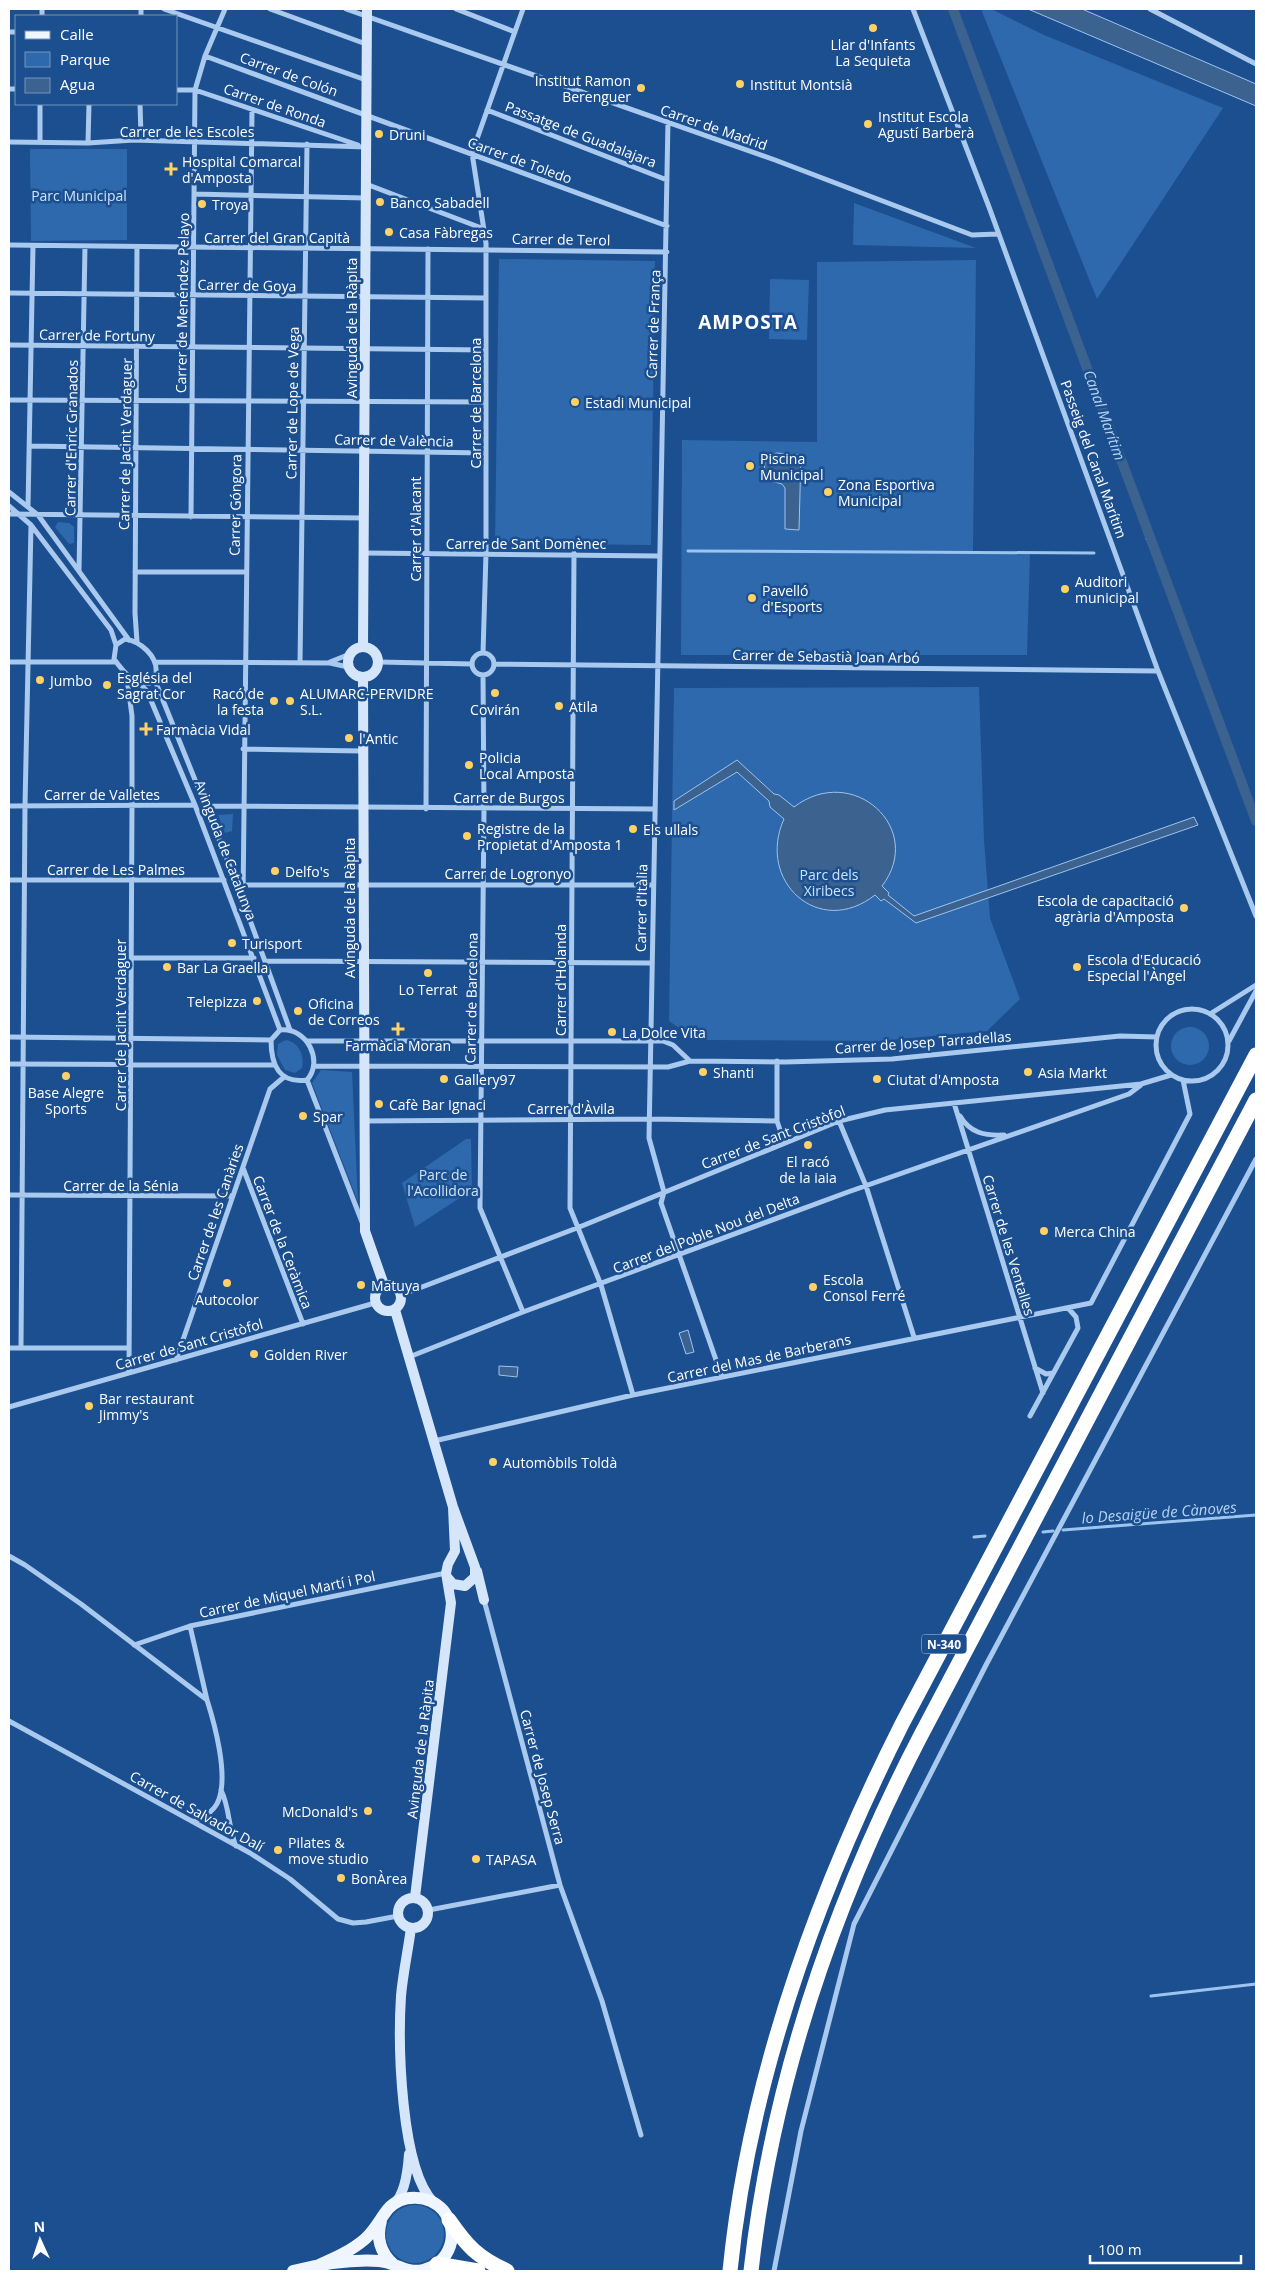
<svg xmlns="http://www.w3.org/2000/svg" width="1265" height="2280" viewBox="0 0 1265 2280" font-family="'Open Sans',sans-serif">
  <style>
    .green { fill: #2e69ad }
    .water { fill: #3c6290; stroke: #9cc4f0 }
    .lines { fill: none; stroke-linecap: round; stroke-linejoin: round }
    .stream { stroke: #9cc4f0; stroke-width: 3 }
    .canal { stroke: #3c6290; stroke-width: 10 }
    .street { stroke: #a9c9ee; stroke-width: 5 }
    .secondary { stroke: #d6e6fa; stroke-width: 10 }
    .primary { stroke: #f0f6ff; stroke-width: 12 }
    .highway { stroke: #fff; stroke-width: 15 }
    .poi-dot { fill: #ffd166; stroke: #1b4f8f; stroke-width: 2 }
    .labels { text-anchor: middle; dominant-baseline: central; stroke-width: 5; stroke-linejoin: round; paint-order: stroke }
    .shield { fill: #1b4f8f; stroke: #bbcadd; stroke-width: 1 }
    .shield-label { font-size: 12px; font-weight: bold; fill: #fff }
    .poi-label { font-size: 14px; fill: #fff; stroke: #1b4f8f; text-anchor: start }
    .street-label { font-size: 14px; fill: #fff; stroke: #1b4f8f }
    .park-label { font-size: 14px; fill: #cfe3fa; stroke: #1b4f8f }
    .water-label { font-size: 15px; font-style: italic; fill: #b5d3f5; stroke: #1b4f8f }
    .district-label { font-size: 19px; font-weight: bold; letter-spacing: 1px; fill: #fff; stroke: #1b4f8f }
  </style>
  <rect width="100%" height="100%" fill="#1b4f8f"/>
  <!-- green -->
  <path class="green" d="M981,9H991L1044,35L1223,108L1097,299Z
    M30,149H127V240L31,241Z
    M854,203L976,248L853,245Z
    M499,259L655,261L651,545L495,543Z
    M976,260L973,553H1030L1027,655H681L682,440L817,442V262Z
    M770,279L809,280L807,340L769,339Z
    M58,522L69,523L74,527V543L69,544L55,527Z
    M979,687L984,840L990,918L1020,999L987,1031L878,1041L696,1040L669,1021L674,688Z
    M233,814L232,831L225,833L218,815Z
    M1171 1046a19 19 0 1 1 38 0a19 19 0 1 1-38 0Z
    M286,1040C299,1042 305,1056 302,1068L295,1073L285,1070L277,1055L278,1044Z
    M321,1070L352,1072L358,1202L312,1083Z
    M466,1139H471L472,1190L415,1227L402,1183Z
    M386 2234a29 29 0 1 1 58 0a29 29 0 1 1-58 0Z"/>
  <!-- water -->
  <path class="water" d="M1028,9H1082L1256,84V106Z
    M776,453L801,455L799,530L785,529V488L782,484L771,481L764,472L765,462Z
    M737,760L774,794L779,795L794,807C853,762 926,829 882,886L889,893L888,895L914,916L1194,817L1198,825L916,923L884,899L881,901L875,895C819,939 756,881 784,819L770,807L769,801L737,772L674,810V801Z
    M688,1330L694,1352L686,1354L679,1333Z
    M499,1366L518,1367L517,1377L499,1375Z"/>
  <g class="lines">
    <!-- stream -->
    <path class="stream" d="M1147,539L1151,537
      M688,551L1094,553
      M1063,1530L1256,1515
      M1043,1532L1053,1531
      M974,1537L985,1536
      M1151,1996L1256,1984"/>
    <!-- canal -->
    <path class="canal" d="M953,9L1256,821"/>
    <!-- street -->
    <path class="street" d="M164,9L366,80
      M270,9L366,44
      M346,9L775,160L972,235L997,234
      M456,9L515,32
      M913,9L989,207L1158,671L1256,916
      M1150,9L1256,64
      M42,16V9
      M141,16V9
      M9,32H16
      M205,56L667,226
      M9,89H16
      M176,90H195L358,145
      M487,110L667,180
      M668,122C661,461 653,800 649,1138L664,1192L661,1203L722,1377
      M134,140L141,136L140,104
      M9,142L88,143L134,140L366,147
      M40,142V104
      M88,143L89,104
      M366,184L484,229
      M194,194L366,198
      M9,245L667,252
      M9,293L486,298
      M9,345L486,350
      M9,400L486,402
      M29,446L486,453
      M9,492L38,515L129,640
      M9,506L31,525L111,630L116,645
      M28,507L33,246
      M9,514L364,518
      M191,517L195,90L205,56L225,9
      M364,553L658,556
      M574,553L570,1208L601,1285L633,1395
      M79,571L85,246
      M135,572H245
      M125,639C140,641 158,656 156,673L150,683C134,686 122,670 114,659L116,645Z
      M137,642L135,613L137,247
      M472 664a11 11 0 1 1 22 0a11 11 0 1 1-22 0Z
      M483,653L486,553V243L472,153L523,9
      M9,662H116
      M155,662L330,663L348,667
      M330,662L350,654
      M379,662L472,664
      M300,663L307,144
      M494,664L1158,671
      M483,675L484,809L480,1208L523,1312
      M154,678L235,879L290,1030
      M139,683L147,691L195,805L280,1030
      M243,749L362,751
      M9,806L195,805
      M206,806L654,809
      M426,809L428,249
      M9,880H224
      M237,885H653
      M243,901L252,110
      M132,958H254
      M265,961L652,963
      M1156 1045a36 36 0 1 1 72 0a36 36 0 1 1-72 0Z
      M1210,1014L1256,985
      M280,1030C307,1027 324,1061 307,1080C279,1084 271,1065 271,1040Z
      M9,1037L271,1040
      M307,1041H663L673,1045L690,1061
      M1229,1041L1256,991
      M777,1061V1121L784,1142
      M9,1064L274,1065
      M314,1066L668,1067L690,1061L785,1062L892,1059L1120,1036L1157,1037
      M307,1080L362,1222
      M954,1103L1043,1393
      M960,1116C970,1133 985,1136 1004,1135
      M365,1121L649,1119L777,1121
      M839,1121L866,1186L914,1337
      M243,1168L303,1324
      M9,1195L233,1196
      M401,1295L577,1228L839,1121L885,1110L1141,1084L1171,1075
      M9,1348H129
      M21,1348L25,806L31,525
      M409,1357L523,1312L848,1192L1129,1094L1141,1085
      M176,1360L270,1089L284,1077
      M1035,1368L1046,1374L1053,1373
      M129,1373L132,805V716L128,686L131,678
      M9,1407L375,1303
      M1030,1416L1078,1328L1076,1317L1068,1308
      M434,1441L633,1395L1091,1303L1190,1114L1183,1080
      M9,1556L25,1565L81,1604L207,1700C215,1725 228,1774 219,1799C215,1811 205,1817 194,1821
      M484,1600L560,1885L602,2001L641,2135
      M190,1626L207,1700
      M134,1645L190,1626L446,1573
      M9,1721L250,1853L290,1879L338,1919L353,1923L366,1922L398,1916
      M221,1790C230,1808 228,1828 236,1846
      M429,1910L560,1885
      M774,2271L801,2131L854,1924L986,1665L1256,1159"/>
    <!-- secondary -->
    <path class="secondary" d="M348 662a15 15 0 1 1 30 0a15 15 0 1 1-30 0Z
      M363,647L367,9
      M363,678L365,1231L384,1285
      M375 1298a13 13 0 1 1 26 0a13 13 0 1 1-26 0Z
      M395,1310L453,1507L475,1567V1577L465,1586L453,1584L447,1577
      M477,1571L484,1600
      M415,1897L451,1603L446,1573L448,1564L455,1551L453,1507
      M398 1913a15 15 0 1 1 30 0a15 15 0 1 1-30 0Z
      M411,1928C408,1951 403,1973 401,1996C398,2043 400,2169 434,2203
      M394,2204C405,2194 408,2169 409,2154"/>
    <!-- primary -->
    <path class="primary" d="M381,2221C376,2238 380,2252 393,2264
      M293,2271C321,2264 350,2259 379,2261C395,2262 406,2274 423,2270C436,2267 446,2258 450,2246C454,2234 451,2220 443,2210C429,2195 403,2193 388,2209C380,2219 375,2230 365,2239C351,2251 335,2258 319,2265"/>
    <!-- highway -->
    <path class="highway" d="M449,2220C467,2246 477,2257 507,2271
      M437,2264L478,2271
      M730,2271C749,2079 816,1895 902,1724L1256,1055
      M751,2271C772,2083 833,1905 920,1737L1256,1100"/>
  </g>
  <!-- markers -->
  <g class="poi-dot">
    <circle cx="873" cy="28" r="5"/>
    <circle cx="740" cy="84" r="5"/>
    <circle cx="641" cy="88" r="5"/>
    <circle cx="868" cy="124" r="5"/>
    <circle cx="379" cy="134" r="5"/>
    <path d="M168.5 161.5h5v5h5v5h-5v5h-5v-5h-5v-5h5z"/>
    <circle cx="380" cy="202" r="5"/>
    <circle cx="202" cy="204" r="5"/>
    <circle cx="389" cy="232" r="5"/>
    <circle cx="575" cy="402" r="5"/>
    <circle cx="750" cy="466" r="5"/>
    <circle cx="828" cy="492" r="5"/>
    <circle cx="1065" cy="589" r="5"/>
    <circle cx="752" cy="598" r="5"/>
    <circle cx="40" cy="680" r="5"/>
    <circle cx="107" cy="685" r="5"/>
    <circle cx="495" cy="693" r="5"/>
    <circle cx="274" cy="701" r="5"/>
    <circle cx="290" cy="701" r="5"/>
    <circle cx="559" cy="706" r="5"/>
    <path d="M143.5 721.5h5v5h5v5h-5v5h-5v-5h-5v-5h5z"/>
    <circle cx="349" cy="738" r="5"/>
    <circle cx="469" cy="765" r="5"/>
    <circle cx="633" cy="829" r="5"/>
    <circle cx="467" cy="836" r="5"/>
    <circle cx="275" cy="871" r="5"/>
    <circle cx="1184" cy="908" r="5"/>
    <circle cx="232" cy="943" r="5"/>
    <circle cx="167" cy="967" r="5"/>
    <circle cx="1077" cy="967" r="5"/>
    <circle cx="428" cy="973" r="5"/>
    <circle cx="257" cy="1001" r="5"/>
    <circle cx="298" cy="1011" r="5"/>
    <path d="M395.5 1021.5h5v5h5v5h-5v5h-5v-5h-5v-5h5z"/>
    <circle cx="612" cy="1032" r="5"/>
    <circle cx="703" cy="1072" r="5"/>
    <circle cx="1028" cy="1072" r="5"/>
    <circle cx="66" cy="1076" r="5"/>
    <circle cx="444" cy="1079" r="5"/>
    <circle cx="877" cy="1079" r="5"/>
    <circle cx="379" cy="1104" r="5"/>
    <circle cx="303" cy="1116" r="5"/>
    <circle cx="808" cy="1145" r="5"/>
    <circle cx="1044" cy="1231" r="5"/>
    <circle cx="227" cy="1283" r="5"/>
    <circle cx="361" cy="1285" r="5"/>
    <circle cx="813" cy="1287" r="5"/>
    <circle cx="254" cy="1354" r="5"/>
    <circle cx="89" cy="1406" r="5"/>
    <circle cx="493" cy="1462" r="5"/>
    <circle cx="368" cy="1811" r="5"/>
    <circle cx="278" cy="1850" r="5"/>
    <circle cx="476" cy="1859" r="5"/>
    <circle cx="341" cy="1878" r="5"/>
  </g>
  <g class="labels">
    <!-- shield labels -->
    <rect class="shield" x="921.5" y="1634.5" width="45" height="19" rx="4"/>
    <g class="shield-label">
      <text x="944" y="1644">N-340</text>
    </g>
    <!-- poi labels -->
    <g class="poi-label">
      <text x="873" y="44" text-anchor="middle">Llar d'Infants<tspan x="873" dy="16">La Sequieta</tspan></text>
      <text x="631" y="80" text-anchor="end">Institut Ramon<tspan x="631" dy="16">Berenguer</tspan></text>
      <text x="750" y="84">Institut Montsià</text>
      <text x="878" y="116">Institut Escola<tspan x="878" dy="16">Agustí Barberà</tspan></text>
      <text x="389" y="134">Druni</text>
      <text x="182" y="161">Hospital Comarcal<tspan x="182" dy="16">d'Amposta</tspan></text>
      <text x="390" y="202">Banco Sabadell</text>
      <text x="212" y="204">Troya</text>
      <text x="399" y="232">Casa Fàbregas</text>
      <text x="585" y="402">Estadi Municipal</text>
      <text x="760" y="458">Piscina<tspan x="760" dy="16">Municipal</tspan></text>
      <text x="838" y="484">Zona Esportiva<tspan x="838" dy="16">Municipal</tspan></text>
      <text x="1075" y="581">Auditori<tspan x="1075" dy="16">municipal</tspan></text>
      <text x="762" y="590">Pavelló<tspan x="762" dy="16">d'Esports</tspan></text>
      <text x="117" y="677">Església del<tspan x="117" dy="16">Sagrat Cor</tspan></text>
      <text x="50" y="680">Jumbo</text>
      <text x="264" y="693" text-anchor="end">Racó de<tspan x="264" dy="16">la festa</tspan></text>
      <text x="300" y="693">ALUMARC-PERVIDRE<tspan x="300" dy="16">S.L.</tspan></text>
      <text x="569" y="706">Atila</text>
      <text x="495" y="709" text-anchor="middle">Covirán</text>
      <text x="156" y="729">Farmàcia Vidal</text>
      <text x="359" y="738">l'Antic</text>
      <text x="479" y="757">Policia<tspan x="479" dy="16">Local Amposta</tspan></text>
      <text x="477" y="828">Registre de la<tspan x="477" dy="16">Propietat d'Amposta 1</tspan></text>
      <text x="643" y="829">Els ullals</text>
      <text x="285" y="871">Delfo's</text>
      <text x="1174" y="900" text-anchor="end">Escola de capacitació<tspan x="1174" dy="16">agrària d'Amposta</tspan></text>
      <text x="242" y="943">Turisport</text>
      <text x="1087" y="959">Escola d'Educació<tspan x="1087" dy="16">Especial l'Àngel</tspan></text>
      <text x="177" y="967">Bar La Graella</text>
      <text x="428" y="989" text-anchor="middle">Lo Terrat</text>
      <text x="247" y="1001" text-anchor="end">Telepizza</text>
      <text x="308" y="1003">Oficina<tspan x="308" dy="16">de Correos</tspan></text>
      <text x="622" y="1032">La Dolce Vita</text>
      <text x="398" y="1045" text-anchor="middle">Farmàcia Moran</text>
      <text x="713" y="1072">Shanti</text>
      <text x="1038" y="1072">Asia Markt</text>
      <text x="454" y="1079">Gallery97</text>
      <text x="887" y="1079">Ciutat d'Amposta</text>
      <text x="66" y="1092" text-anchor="middle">Base Alegre<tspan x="66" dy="16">Sports</tspan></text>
      <text x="389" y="1104">Cafè Bar Ignaci</text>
      <text x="313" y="1116">Spar</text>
      <text x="808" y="1161" text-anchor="middle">El racó<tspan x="808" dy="16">de la iaia</tspan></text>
      <text x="1054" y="1231">Merca China</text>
      <text x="823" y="1279">Escola<tspan x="823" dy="16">Consol Ferré</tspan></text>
      <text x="371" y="1285">Matuya</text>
      <text x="227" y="1299" text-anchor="middle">Autocolor</text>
      <text x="264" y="1354">Golden River</text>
      <text x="99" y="1398">Bar restaurant<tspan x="99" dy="16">Jimmy's</tspan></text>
      <text x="503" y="1462">Automòbils Toldà</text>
      <text x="358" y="1811" text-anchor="end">McDonald's</text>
      <text x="288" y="1842">Pilates &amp;<tspan x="288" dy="16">move studio</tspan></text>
      <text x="486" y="1859">TAPASA</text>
      <text x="351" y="1878">BonÀrea</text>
    </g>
    <!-- street labels -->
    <g class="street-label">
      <text transform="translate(289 74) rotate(20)">Carrer de Colón</text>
      <text transform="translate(275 105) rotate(19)">Carrer de Ronda</text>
      <text transform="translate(714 127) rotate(19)">Carrer de Madrid</text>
      <text x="187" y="131">Carrer de les Escoles</text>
      <text transform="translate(581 134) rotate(21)">Passatge de Guadalajara</text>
      <text transform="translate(520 160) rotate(20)">Carrer de Toledo</text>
      <text x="277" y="237">Carrer del Gran Capità</text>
      <text transform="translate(561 239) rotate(1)">Carrer de Terol</text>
      <text transform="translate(247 285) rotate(1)">Carrer de Goya</text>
      <text transform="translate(182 303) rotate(-89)">Carrer de Menéndez Pelayo</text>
      <text transform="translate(653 324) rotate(-88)">Carrer de França</text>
      <text transform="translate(351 328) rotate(-90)">Avinguda de la Ràpita</text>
      <text transform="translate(97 335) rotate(1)">Carrer de Fortuny</text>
      <text transform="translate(292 403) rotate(-89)">Carrer de Lope de Vega</text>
      <text transform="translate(475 403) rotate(-90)">Carrer de Barcelona</text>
      <text transform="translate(71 438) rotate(-89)">Carrer d'Enric Granados</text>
      <text transform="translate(394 440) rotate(1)">Carrer de València</text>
      <text transform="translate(125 444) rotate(-89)">Carrer de Jacint Verdaguer</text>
      <text transform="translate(1094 459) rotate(70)">Passeig del Canal Marítim</text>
      <text transform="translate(235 505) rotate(-89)">Carrer Góngora</text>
      <text transform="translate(415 529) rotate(-90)">Carrer d'Alacant</text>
      <text x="526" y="543">Carrer de Sant Domènec</text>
      <text transform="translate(826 656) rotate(1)">Carrer de Sebastià Joan Arbó</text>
      <text x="102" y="794">Carrer de Valletes</text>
      <text x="509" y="797">Carrer de Burgos</text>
      <text transform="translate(226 850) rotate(69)">Avinguda de Catalunya</text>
      <text x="116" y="869">Carrer de Les Palmes</text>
      <text x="508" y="873">Carrer de Logronyo</text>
      <text transform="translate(349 908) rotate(-90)">Avinguda de la Ràpita</text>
      <text transform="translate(641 908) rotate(-89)">Carrer d'Itàlia</text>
      <text transform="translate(560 980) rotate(-90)">Carrer d'Holanda</text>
      <text transform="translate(471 998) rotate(-89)">Carrer de Barcelona</text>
      <text transform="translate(120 1025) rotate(-90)">Carrer de Jacint Verdaguer</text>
      <text transform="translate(923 1042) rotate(-4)">Carrer de Josep Tarradellas</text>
      <text x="571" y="1108">Carrer d'Àvila</text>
      <text transform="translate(773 1137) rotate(-21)">Carrer de Sant Cristòfol</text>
      <text x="121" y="1185">Carrer de la Sénia</text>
      <text transform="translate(215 1212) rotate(-71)">Carrer de les Canàries</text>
      <text transform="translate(706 1233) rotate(-21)">Carrer del Poble Nou del Delta</text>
      <text transform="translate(283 1242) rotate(69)">Carrer de la Ceràmica</text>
      <text transform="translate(1009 1245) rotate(73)">Carrer de les Ventalles</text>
      <text transform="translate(189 1344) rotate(-16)">Carrer de Sant Cristòfol</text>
      <text transform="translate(759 1358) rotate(-12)">Carrer del Mas de Barberans</text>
      <text transform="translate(287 1594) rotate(-12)">Carrer de Miquel Martí i Pol</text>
      <text transform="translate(420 1749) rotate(-83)">Avinguda de la Ràpita</text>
      <text transform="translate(543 1777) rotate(75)">Carrer de Josep Serra</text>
      <text transform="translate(197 1811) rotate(29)">Carrer de Salvador Dalí</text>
    </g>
    <!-- park labels -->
    <g class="park-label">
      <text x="79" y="195">Parc Municipal</text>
      <text x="829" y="874">Parc dels<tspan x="829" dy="16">Xiribecs</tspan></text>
      <text x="443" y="1174">Parc de<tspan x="443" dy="16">l'Acollidora</tspan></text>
    </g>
    <!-- water labels -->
    <g class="water-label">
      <text transform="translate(1105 415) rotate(70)">Canal Marítim</text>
      <text transform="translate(1159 1512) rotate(-4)">lo Desaigüe de Cànoves</text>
    </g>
    <!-- district labels -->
    <g class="district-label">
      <text x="748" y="322">AMPOSTA</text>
    </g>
  </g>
  <!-- border -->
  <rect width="1265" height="2280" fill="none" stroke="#ffffff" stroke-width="20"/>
  <!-- legend -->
  <rect x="15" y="15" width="162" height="90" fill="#1b4f8f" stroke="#7695bc"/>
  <rect x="25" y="31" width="25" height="8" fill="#f0f6ff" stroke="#7695bc"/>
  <text x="60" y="40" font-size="15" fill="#ffffff">Calle</text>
  <rect x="25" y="52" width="25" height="15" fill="#2e69ad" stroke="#7695bc"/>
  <text x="60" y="65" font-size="15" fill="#ffffff">Parque</text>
  <rect x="25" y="78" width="25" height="15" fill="#3c6290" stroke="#7695bc"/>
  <text x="60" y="90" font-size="15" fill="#ffffff">Agua</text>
  <!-- north arrow -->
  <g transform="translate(40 2240) rotate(357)" stroke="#1b4f8f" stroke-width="4" paint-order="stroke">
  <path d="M0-4L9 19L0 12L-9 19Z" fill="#ffffff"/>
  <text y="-8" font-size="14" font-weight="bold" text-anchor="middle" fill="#ffffff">N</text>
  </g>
  <!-- scale -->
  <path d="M1090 2255v8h151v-8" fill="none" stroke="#ffffff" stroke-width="2.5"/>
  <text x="1098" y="2255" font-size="15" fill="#ffffff" stroke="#1b4f8f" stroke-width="4" paint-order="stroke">100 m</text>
</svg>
